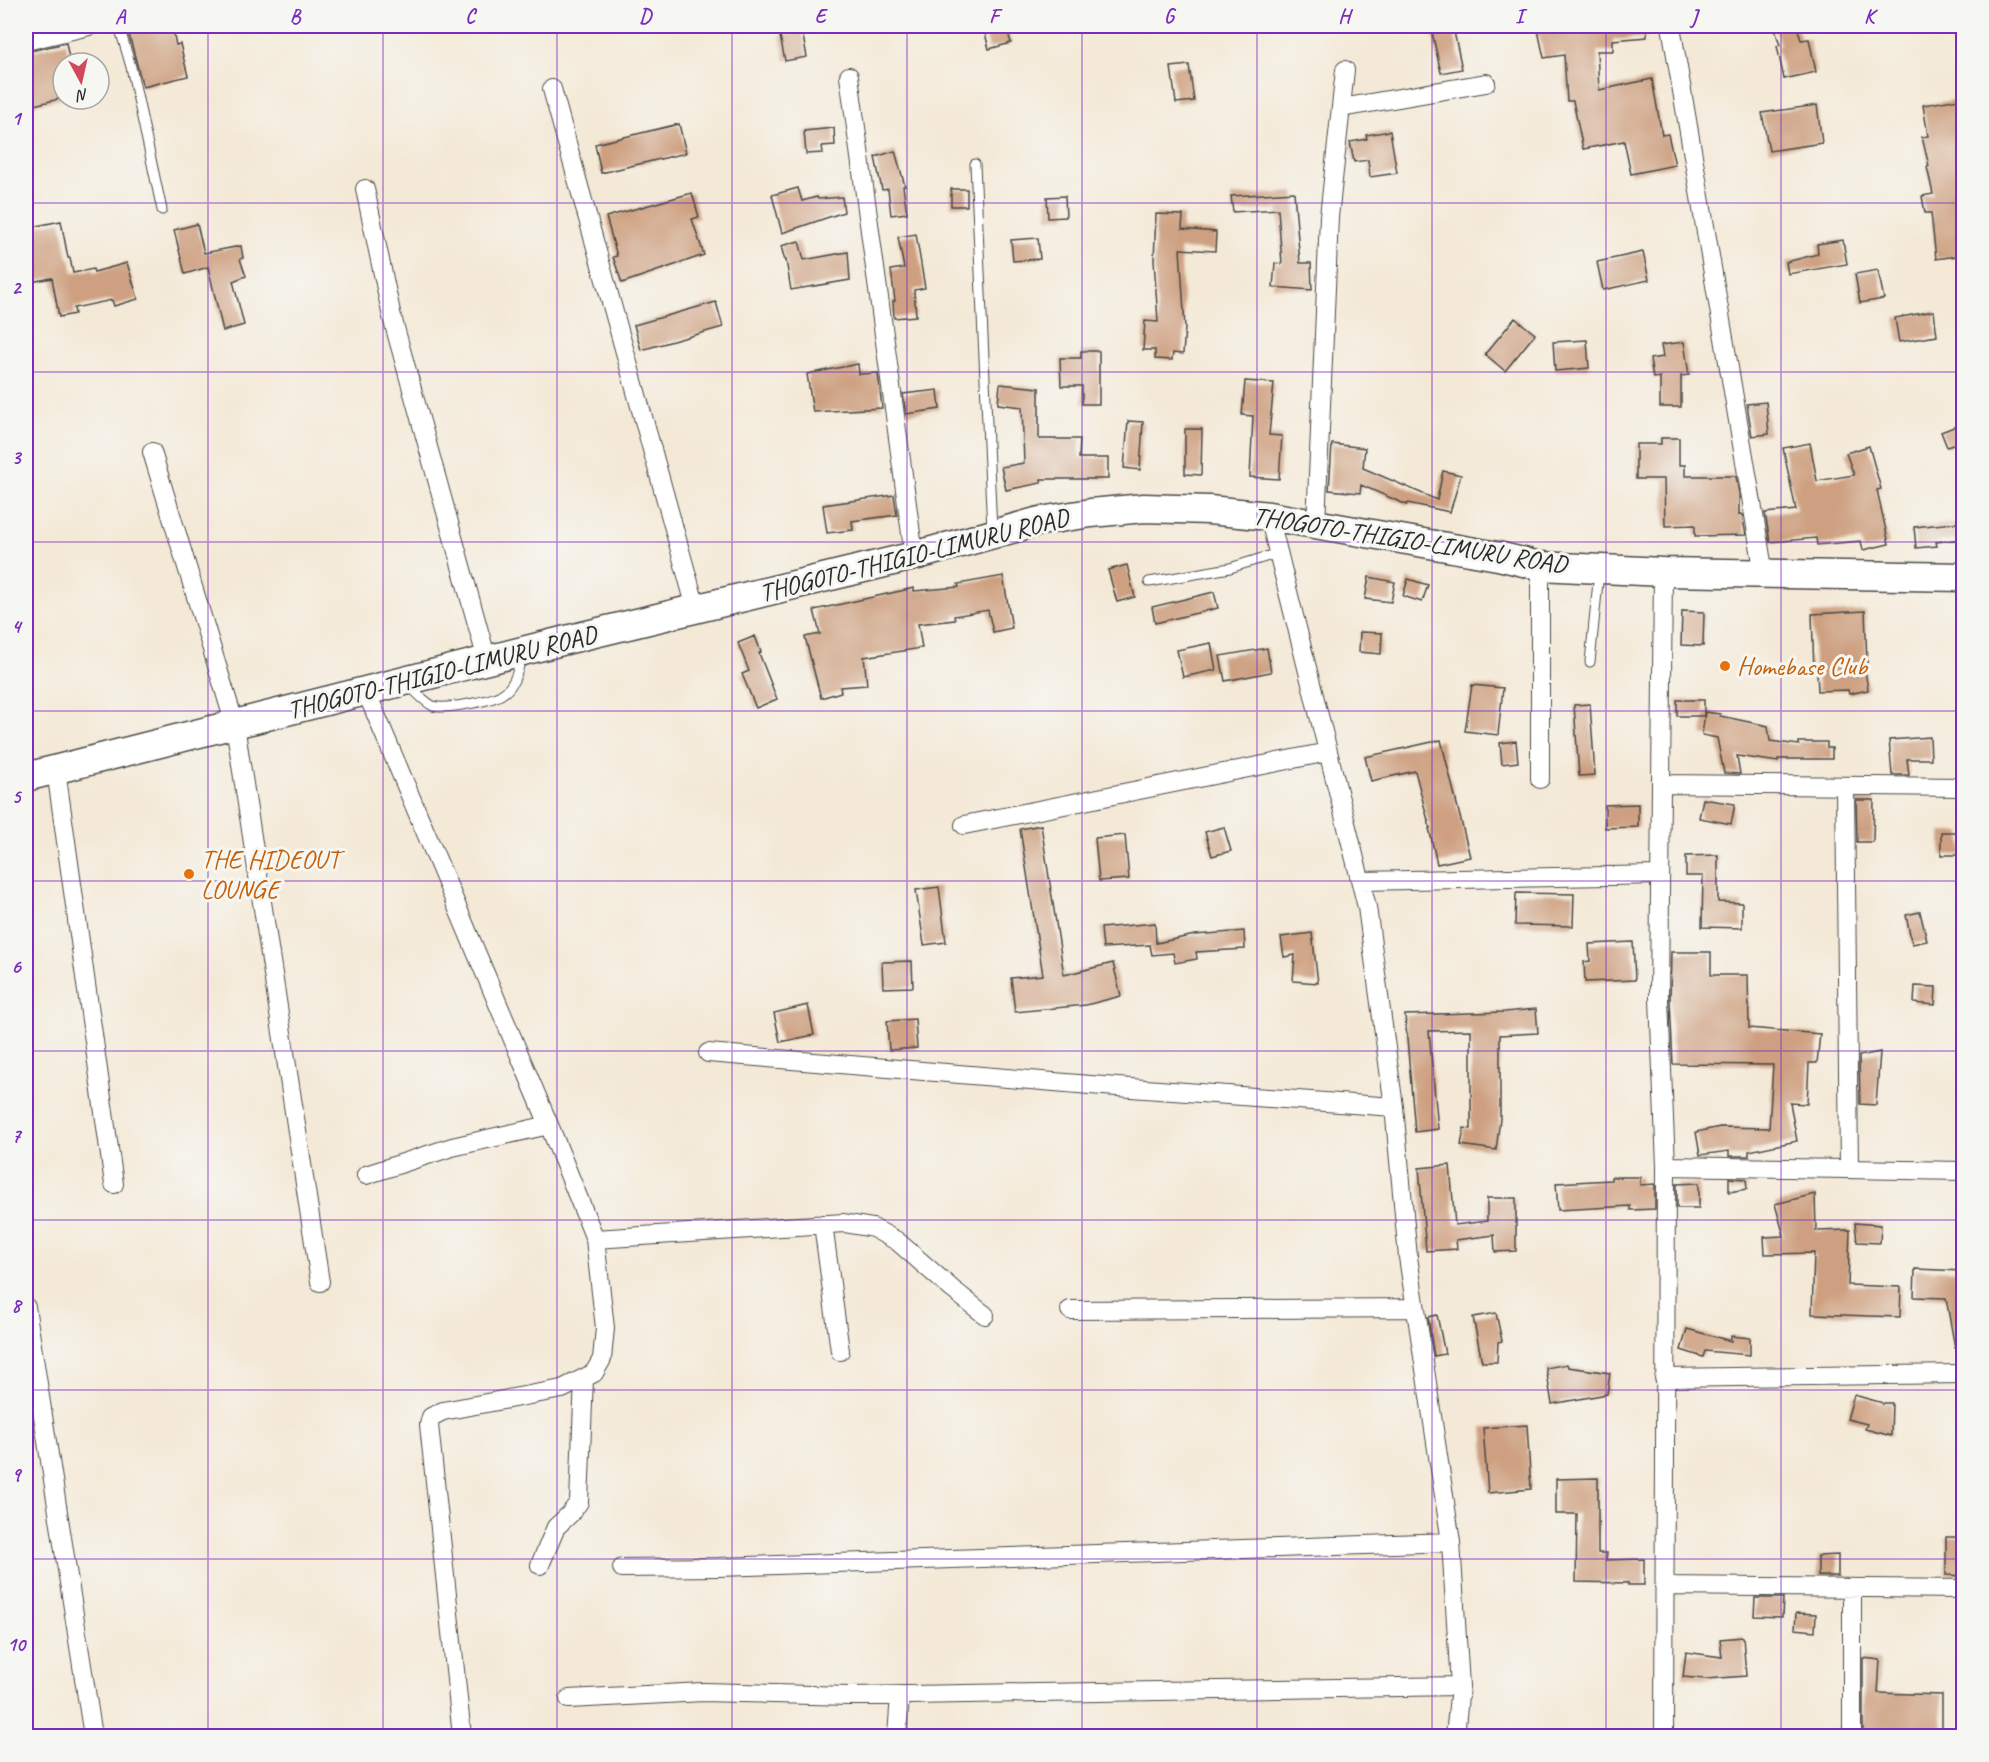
<svg xmlns="http://www.w3.org/2000/svg" width="1989" height="1762" viewBox="0 0 1989 1762" font-family="Caveat,sans-serif">
  <style>
    .building { fill: #cea081 }
    .lines { fill: none; stroke-linecap: round; stroke-linejoin: round }
    .service-casing { stroke: #494845; stroke-width: 11 }
    .minor-casing { stroke: #494845; stroke-width: 20 }
    .trunk-casing { stroke: #494845; stroke-width: 31 }
    .service { stroke: #fff; stroke-width: 9 }
    .minor { stroke: #fff; stroke-width: 18 }
    .trunk { stroke: #fff; stroke-width: 28 }
    .grid { fill: none; stroke: #7b2cbf; stroke-width: 1.5; stroke-opacity: 0.55 }
    .food-dot { fill: #e8710a; stroke: #f6f6f2; stroke-width: 2 }
    .labels { text-anchor: middle; dominant-baseline: central; stroke-width: 6; stroke-linejoin: round; paint-order: stroke }
    .street-label { font-size: 26px; fill: #2b2b2b; stroke: #f6f6f2 }
    .food-label { font-size: 26px; fill: #c56008; stroke: #f6f6f2; text-anchor: start }
    .neatline { fill: none; stroke: #7b2cbf; stroke-width: 2 }
    .grid-label { font-size: 20px; text-anchor: middle; font-weight: bold; fill: #7b2cbf }
  </style>
  <rect width="100%" height="100%" fill="#f6f6f2"/>
  <filter id="ink" filterUnits="userSpaceOnUse"><feTurbulence type="fractalNoise" baseFrequency=".0167" numOctaves="2"/><feDisplacementMap in="SourceGraphic" scale="12" xChannelSelector="R" yChannelSelector="G"/><feConvolveMatrix kernelMatrix="1 2 1 2 8 2 1 2 1" color-interpolation-filters="sRGB"/></filter>
  <filter id="wash" filterUnits="userSpaceOnUse"><feTurbulence type="fractalNoise" baseFrequency=".008" numOctaves="4" result="noise"/><feDisplacementMap in="SourceGraphic" scale="24" xChannelSelector="R" yChannelSelector="G"/><feGaussianBlur stdDeviation="1.35" result="paint"/><feColorMatrix in="noise" values="0 0 0 0 0 0 0 0 0 0 0 0 0 0 0 0 0 1.4 0 .05"/><feComposite in="paint" operator="in"/></filter>
  <g filter="url(#wash)">
    <rect width="100%" height="100%" fill="#f4e9d7"/>
    <g id="blocks">
      <!-- building -->
      <path class="building" d="M154,26H172L176,45L180,44L188,76L143,87L128,31Z
        M1537,26H1647V37L1613,40V51H1597L1599,90L1652,79L1662,135L1668,134L1675,165L1631,174L1624,141L1583,149L1573,101H1567L1564,55L1544,58Z
        M1774,26H1797L1801,40L1809,39L1816,72L1784,79L1777,46L1780,45Z
        M1453,27L1462,69L1441,73L1432,32Z
        M1007,28L1011,43L989,49L985,33Z
        M802,31L807,57L785,61L780,36Z
        M66,43L70,63H63V98L26,107V52Z
        M1189,65L1194,101L1176,103L1171,67Z
        M1959,99L1963,124L1958,125L1964,148V255L1936,259L1931,213H1925L1922,196L1933,194L1927,167L1929,166L1922,137L1928,136L1923,105Z
        M1817,105L1822,143L1769,151L1762,113Z
        M679,124L686,153L601,173L595,144Z
        M834,128L835,145L822,146L823,153L806,154L804,131Z
        M1390,131L1397,173L1370,177L1368,160L1354,162L1350,142L1367,139L1366,135Z
        M895,151L905,186H903L907,213L891,215L888,189L882,190L875,157Z
        M798,188L802,201L817,197L818,199L842,197L844,212L782,233L772,195Z
        M951,189H967V206H951Z
        M1294,192L1300,263H1311L1312,290L1273,287L1275,263L1282,264L1278,209L1233,212L1231,196Z
        M692,193L699,217L692,219L704,255L622,283L613,257L617,256L606,217Z
        M1065,196L1066,217L1048,218L1047,197Z
        M1156,214L1183,215L1182,229L1216,232L1215,251L1180,249L1185,328L1183,354L1173,353L1172,360L1155,359V350H1143L1145,321L1158,322L1154,260Z
        M61,221L68,258H70L73,273L93,269L94,272L127,263L138,299L114,306L112,300L74,308L75,314L59,317L52,278L26,283V228Z
        M197,224L204,253L241,246L243,258L240,259L246,276L233,281L244,325L223,331L208,267L185,274L174,230Z
        M916,234L925,288L914,290L916,316L894,318L893,301H895L891,270L904,268L898,237Z
        M1038,238L1040,259L1013,261L1011,240Z
        M1843,240L1847,264L1788,274L1786,262L1818,254L1817,244Z
        M799,241L804,260L848,252L850,280L791,290L786,260L785,261L781,246Z
        M1643,252L1649,280L1603,290L1597,262Z
        M1878,270L1884,299L1860,303L1855,274Z
        M716,302L723,327L641,350L634,325Z
        M1934,311L1937,336L1899,342L1895,318Z
        M1515,318L1535,334L1505,371L1485,354Z
        M1587,340L1589,368L1555,371L1553,342Z
        M1684,342L1689,375L1681,376V407H1660V377L1653,378L1650,359L1663,357L1661,345Z
        M1081,351H1099V404H1082V386H1061L1060,358H1081Z
        M858,364L859,374L878,373L882,408L813,412L807,374Z
        M1245,381L1274,383L1269,435L1282,436L1279,479L1250,477L1253,416L1242,415Z
        M1000,384L1039,388V439H1080L1079,458H1108V479H1041V483L1006,490L1001,467L1024,463L1022,407L998,404Z
        M938,390L940,409L906,414L903,394Z
        M1766,402L1769,434L1752,436L1747,404Z
        M1128,421L1143,422L1140,470L1124,468Z
        M1964,423V441L1947,447L1941,432Z
        M1185,429H1202L1201,475L1185,474Z
        M1661,438H1679V465H1685V476H1736L1739,493V515L1742,514L1746,535L1695,536V525L1665,526L1664,479H1636V444H1661Z
        M1810,443L1817,481L1854,475L1846,453L1869,446L1881,489L1877,490L1889,544L1863,550L1861,541L1817,545L1816,538L1770,542L1765,513L1796,510L1783,448Z
        M1332,444L1365,448L1363,468L1437,500L1443,471L1461,475L1450,512L1408,503L1407,505L1361,485L1360,493L1329,490Z
        M894,495L897,515L852,521L853,530L827,533L823,505Z
        M1964,522V539L1936,542L1937,546L1916,548L1914,527Z
        M1127,565L1135,597L1117,602L1108,570Z
        M1003,576L1012,628L993,632L988,610L954,616L955,620L918,624L922,648L864,657L867,685L840,687L841,692L821,698L805,637L820,634L814,610L914,588V591L959,587L958,584Z
        M1369,577L1395,582L1391,602L1365,599Z
        M1408,579L1428,585L1422,602L1403,596Z
        M1214,592L1218,608L1155,623L1152,607Z
        M1682,611L1704,612L1703,646L1681,645Z
        M1865,611L1867,663H1864L1868,690L1849,694L1848,690L1818,691L1817,671H1814L1812,614Z
        M1360,632L1382,633L1381,654L1359,652Z
        M755,636L761,652L759,653L777,699L756,708L742,674L749,671L738,643Z
        M1211,643L1216,670L1183,677L1177,650Z
        M1267,648L1271,672L1225,681L1220,656Z
        M1472,685L1503,688L1498,735L1465,731Z
        M1677,700H1704V716H1677Z
        M1590,704L1595,775L1579,776L1574,705Z
        M1705,712L1720,714V716L1768,726L1770,741L1799,745V742H1827V748H1832V759H1778V762L1737,756L1740,774L1724,773L1717,738L1702,735Z
        M1930,737L1931,759H1907L1909,775H1892L1889,740Z
        M1441,740L1470,857L1437,864L1429,828H1430L1415,771L1371,781L1365,757Z
        M1516,741L1518,762L1502,764L1500,743Z
        M1703,799L1735,804L1731,824L1699,818Z
        M1856,800H1874L1873,842H1857Z
        M1638,804V827L1605,828V805Z
        M1041,825L1064,975L1113,963L1121,996L1086,1005L1015,1012L1011,978L1043,975L1020,829Z
        M1224,827L1231,851L1212,856L1205,832Z
        M1941,832H1962V855H1941Z
        M1125,835L1129,879L1099,881L1095,838Z
        M1718,855V902L1742,903V928L1702,927L1703,876H1686V856Z
        M939,887L946,942L924,945L916,890Z
        M1516,893L1574,894L1573,926L1515,925Z
        M1920,912L1927,941L1912,944L1906,915Z
        M1155,923L1156,943L1195,935L1244,931L1245,949L1196,952L1197,959L1175,963L1173,953L1152,955L1150,945L1103,948L1101,928Z
        M1312,933L1318,983L1293,981L1295,955L1284,957L1281,937Z
        M1633,942L1635,980L1585,982L1584,962L1590,961L1589,944Z
        M1671,952H1711V975H1748L1749,1028L1820,1034L1817,1063H1809L1807,1104L1790,1103L1797,1141L1749,1151V1156H1729V1151L1700,1155L1696,1132L1720,1127L1769,1128L1773,1065L1673,1064L1670,1000Z
        M912,961L913,987L883,988L882,962Z
        M1915,986L1936,987L1935,1005L1914,1003Z
        M808,1005L814,1035L780,1042L774,1013Z
        M1536,1009L1538,1033L1500,1035V1119L1496,1150L1461,1145L1464,1128L1471,1129V1030L1429,1031L1438,1129L1415,1132L1405,1015L1505,1012Z
        M915,1019L917,1048L889,1050L887,1021Z
        M1880,1052L1876,1105L1860,1104L1859,1056Z
        M1450,1165L1455,1225L1487,1221V1198H1516V1251L1495,1252L1494,1235L1456,1240L1457,1249L1426,1251L1419,1168Z
        M1611,1177H1640V1185L1655,1184V1209L1630,1210V1206L1558,1210L1556,1183L1611,1180Z
        M1729,1178L1746,1179L1747,1189L1729,1192Z
        M1699,1183V1208H1677V1184Z
        M1815,1194L1816,1231L1850,1230L1848,1285L1901,1287L1900,1317L1812,1314L1814,1253L1765,1254L1764,1237L1784,1236L1775,1204Z
        M1855,1223L1881,1225L1880,1243L1857,1242Z
        M1915,1269L1964,1271V1347L1955,1348L1946,1298L1914,1297Z
        M1496,1313L1502,1341L1498,1342L1497,1362H1482L1473,1317Z
        M1437,1315L1445,1354L1434,1356L1428,1317Z
        M1687,1329L1731,1341V1336L1750,1338V1355L1705,1351L1703,1357L1681,1350Z
        M1567,1364L1568,1367L1610,1373L1607,1394L1552,1404L1546,1368Z
        M1854,1395L1883,1403H1892L1891,1436L1865,1429L1867,1424L1847,1419Z
        M1527,1425L1531,1489L1488,1493L1483,1428Z
        M1598,1478V1553H1607L1606,1560L1644,1559V1585H1628V1583L1576,1582L1577,1514H1556V1479Z
        M1946,1537H1964V1576L1946,1575Z
        M1838,1555V1576H1818V1556Z
        M1755,1598H1783L1782,1617L1754,1616Z
        M1796,1613L1816,1614L1815,1631L1795,1629Z
        M1743,1637L1746,1676L1706,1679L1683,1677L1686,1652L1722,1657L1720,1639Z
        M1863,1658L1880,1660L1878,1693L1942,1695V1734L1863,1733Z"/>
    </g>
  </g>
  <g filter="url(#ink)">
    <use href="#blocks" fill-opacity="0" stroke="#494845" stroke-width="1.5"/>
    <g class="lines">
      <!-- service casing -->
      <g class="service-casing">
        <path id="service" d="M119,26L131,67L162,210
          M975,164L992,530
          M1149,582L1230,568L1278,553
          M1590,662L1599,572
          M408,684C415,691 423,701 433,706C444,710 492,701 502,694C514,687 519,669 521,656"/>
      </g>
      <!-- minor casing -->
      <g class="minor-casing">
        <path id="minor" d="M1671,26L1764,574
          M26,41L89,26
          M849,76L914,556
          M552,89L696,608
          M1341,108L1486,83
          M365,189L392,317L487,660
          M152,452L235,725L320,1282
          M1269,516L1367,907L1394,1107L1408,1257L1451,1542L1460,1686L1455,1736
          M1316,524L1329,217L1345,70
          M1540,566V779
          M1663,572L1659,999L1666,1166L1664,1736
          M366,691L549,1125L595,1239L605,1328L602,1359L594,1373L562,1389L443,1411L431,1417L429,1425L462,1736
          M56,770L114,1184
          M1661,784L1964,787
          M1845,786L1849,1168
          M964,825L1328,752
          M1361,881L1660,875
          M708,1053L1090,1085L1394,1107
          M1666,1166L1964,1171
          M366,1175L452,1147L549,1125
          M823,1224L840,1351
          M595,1239L844,1223L873,1228L897,1241L952,1289L985,1315
          M26,1307L93,1736
          M1070,1310L1415,1308
          M1664,1378L1964,1374
          M540,1565L556,1527L570,1514L579,1502L584,1378
          M622,1568L718,1567L1451,1542
          M1664,1586L1964,1589
          M569,1699L703,1692L849,1696L1460,1686
          M897,1736L900,1695
          M1852,1736V1589"/>
      </g>
      <!-- trunk casing -->
      <g class="trunk-casing">
        <path id="trunk" d="M26,777L570,639L914,556L1040,521L1091,513L1144,508L1209,510L1269,516L1498,556L1540,566L1663,572L1964,577"/>
      </g>
      <!-- service -->
      <use href="#service" class="service"/>
      <!-- minor -->
      <use href="#minor" class="minor"/>
      <!-- trunk -->
      <use href="#trunk" class="trunk"/>
    </g>
  </g>
  <!-- grid -->
  <path class="grid" d="M208,26V1736M383,26V1736M557,26V1736M732,26V1736M907,26V1736M1082,26V1736M1257,26V1736M1432,26V1736M1606,26V1736M1781,26V1736M26,203H1964M26,372H1964M26,542H1964M26,711H1964M26,881H1964M26,1051H1964M26,1220H1964M26,1390H1964M26,1559H1964"/>
  <!-- markers -->
  <g class="food-dot">
    <circle cx="1725" cy="666" r="6"/>
    <circle cx="189" cy="874" r="6"/>
  </g>
  <g class="labels">
    <!-- street labels -->
    <g class="street-label">
      <text transform="translate(1410 540) rotate(9)">THOGOTO-THIGIO-LIMURU ROAD</text>
      <text transform="translate(914 555) rotate(-14)">THOGOTO-THIGIO-LIMURU ROAD</text>
      <text transform="translate(442 672) rotate(-14)">THOGOTO-THIGIO-LIMURU ROAD</text>
    </g>
    <!-- food labels -->
    <g class="food-label">
      <text x="1737" y="666">Homebase Club</text>
      <text x="201" y="859">THE HIDEOUT<tspan x="201" dy="30">LOUNGE</tspan></text>
    </g>
  </g>
  <!-- margin -->
  <rect width="1989" height="1762" fill="none" stroke="#f6f6f2" stroke-width="66"/>
  <!-- north arrow -->
  <g transform="translate(81 81) rotate(172)"><circle r="28" fill="#f6f6f2" stroke="#a5a5a2" stroke-width="1.5"/>
  <path d="M0-4.5L10 22L0 15L-10 22Z" fill="#d1495b"/>
  <text y="-9" font-size="16" font-weight="bold" text-anchor="middle" fill="#2b2b2b">N</text>
  </g>
  <rect x="33" y="33" width="1923" height="1696" class="neatline"/>
  <g class="grid-label">
    <text x="120" y="23">A</text>
    <text x="295" y="23">B</text>
    <text x="470" y="23">C</text>
    <text x="645" y="23">D</text>
    <text x="820" y="23">E</text>
    <text x="994" y="23">F</text>
    <text x="1169" y="23">G</text>
    <text x="1344" y="23">H</text>
    <text x="1519" y="23">I</text>
    <text x="1694" y="23">J</text>
    <text x="1869" y="23">K</text>
    <text x="16" y="125">1</text>
    <text x="16" y="294">2</text>
    <text x="16" y="464">3</text>
    <text x="16" y="633">4</text>
    <text x="16" y="803">5</text>
    <text x="16" y="973">6</text>
    <text x="16" y="1142">7</text>
    <text x="16" y="1312">8</text>
    <text x="16" y="1481">9</text>
    <text x="16" y="1651">10</text>
  </g>
</svg>
